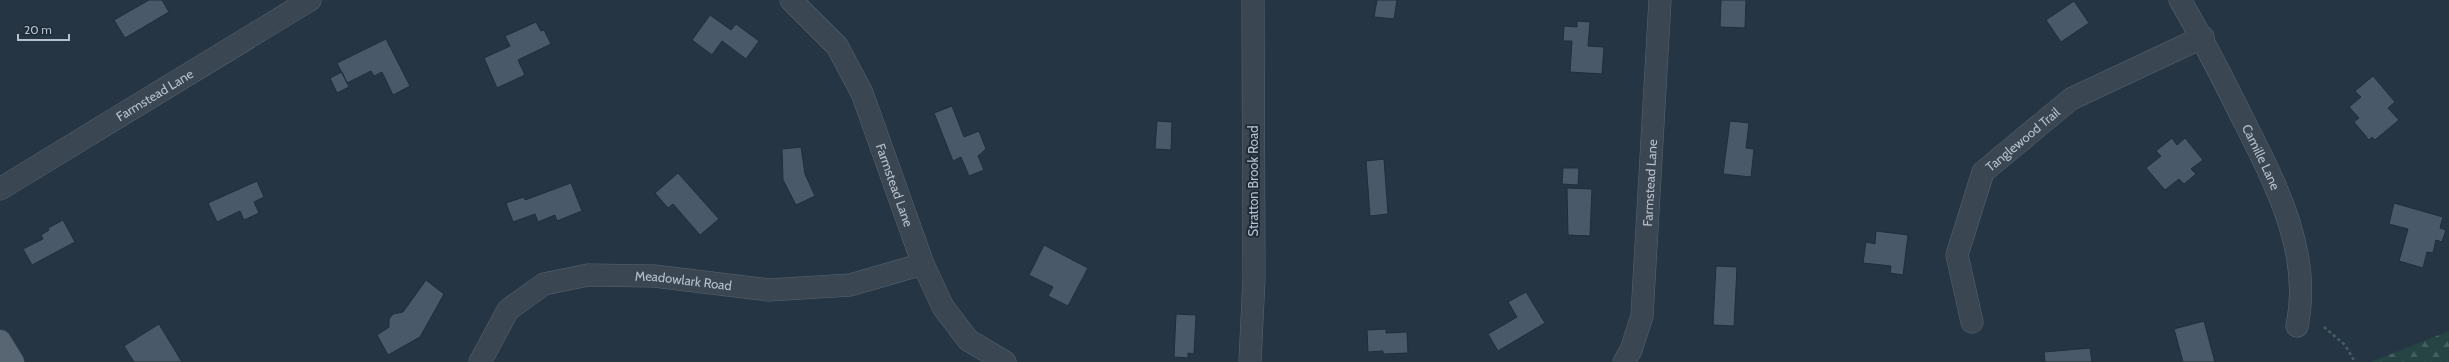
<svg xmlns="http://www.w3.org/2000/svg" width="2449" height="362" viewBox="0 0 2449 362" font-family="Cabin,sans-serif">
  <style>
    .forest { fill: url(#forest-firs) }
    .building { fill: #49596a; stroke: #202e3b }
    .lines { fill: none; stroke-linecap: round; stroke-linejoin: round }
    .minor-casing { stroke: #586471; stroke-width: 23 }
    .major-casing { stroke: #43505d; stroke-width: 23 }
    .path { stroke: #466161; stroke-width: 2.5; stroke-dasharray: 3 3; stroke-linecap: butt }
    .minor { stroke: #3a4753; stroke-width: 22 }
    .major { stroke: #586673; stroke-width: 22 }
    .labels { text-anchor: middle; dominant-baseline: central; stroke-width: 4; stroke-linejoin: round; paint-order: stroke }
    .street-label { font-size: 13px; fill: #b7c1cd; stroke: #1e2c39 }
  </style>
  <defs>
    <pattern id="forest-firs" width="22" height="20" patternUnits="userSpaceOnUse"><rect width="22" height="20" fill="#274445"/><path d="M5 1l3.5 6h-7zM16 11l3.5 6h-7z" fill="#445d5f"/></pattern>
  </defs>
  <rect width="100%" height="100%" fill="#253544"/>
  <!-- forest -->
  <path class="forest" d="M2449,331V362H2371Z"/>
  <!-- building -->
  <path class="building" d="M149,0H162L169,12L125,38L114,20Z
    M1377,0H1397L1394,19L1374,17Z
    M1721,0H1746L1745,28L1720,27Z
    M2074,1L2089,23L2061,42L2046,20Z
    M710,15L731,30L736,24L759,41L746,59L722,41L712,55L692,40Z
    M1577,21L1590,22L1588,46L1604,47L1602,74L1570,72L1572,41H1563L1564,26L1577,27Z
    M536,22L541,31L544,30L551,44L518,60L525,75L497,88L484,58L510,46L505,36Z
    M386,39L410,86L393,95L382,72L374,76L371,71L347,83L337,63Z
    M342,72L349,87L337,93L330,78Z
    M2373,76L2395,102L2388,108L2399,120L2375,140L2372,137L2369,140L2354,122L2359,118L2349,107L2361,97L2355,91Z
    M952,106L964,137L979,131L986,149L978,156L984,170L969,176L961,157L953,161L934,113Z
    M1157,121L1172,122L1171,150L1155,149Z
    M1730,121L1749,123L1746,148L1754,149L1751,177L1723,174Z
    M2172,138L2177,145L2185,138L2203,160L2191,169L2196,174L2184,184L2179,179L2165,190L2146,168L2161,156L2156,151Z
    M801,147L805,174L815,196L796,205L783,180L782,149Z
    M1384,159L1388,214L1370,216L1366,161Z
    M1563,168H1579L1578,185L1562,184Z
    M678,173L719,219L700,235L673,204L668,208L655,193Z
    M257,181L264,197L254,202L259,213L244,220L240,211L217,222L208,203Z
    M571,183L582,211L557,221L555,215L538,222L535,214L513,222L506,203L524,197L525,200Z
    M1567,188L1592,189L1590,236L1568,235Z
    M2394,203L2443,217L2440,228L2446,230L2442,242L2436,240L2433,253L2427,252L2423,268L2399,261L2408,229L2389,224Z
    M63,220L75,242L32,265L23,249L43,239L41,235L49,230L48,228Z
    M1876,231L1908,235L1903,275L1890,273L1891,266L1863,263L1866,242L1875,244Z
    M1044,245L1088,268L1068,306L1048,296L1053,287L1029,275Z
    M1716,266L1737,267L1734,326L1713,325Z
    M426,280L444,294L420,337L388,355L377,335L389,327V319L393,314L403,312Z
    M1526,292L1545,323L1498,351L1488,334L1517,317L1508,302Z
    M1176,314L1196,315L1194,354L1188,353V358L1174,357Z
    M2204,321L2215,362H2183L2174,329Z
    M159,324L182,362H134L124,346Z
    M1386,329V333L1407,332L1408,353L1383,354V351L1368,352L1367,330Z
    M2090,348L2092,362H2045L2044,352Z"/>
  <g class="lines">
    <!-- minor casing -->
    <g class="minor-casing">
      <g id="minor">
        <path id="s1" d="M791,0L837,46L862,93L923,264L943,307L968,340L1005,362"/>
        <path id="s2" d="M2180,0C2202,37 2221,75 2240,113C2273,179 2313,251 2297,326"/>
        <path id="s3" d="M0,189L310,0"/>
        <path id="s4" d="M1972,322L1957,255L1983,172L2071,99L2203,37"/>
        <path id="s5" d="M480,362L508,310L544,284L588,275L654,276L769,290L850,285L923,264"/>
        <path d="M1250,362L1254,278L1253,0"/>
        <path id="s6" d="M1624,362L1631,350L1642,316L1660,0"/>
      </g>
    </g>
    <!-- major casing -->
    <g class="major-casing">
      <path id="major" d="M0,341L13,362"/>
    </g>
    <!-- path -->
    <path class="path" d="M2324,327L2345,345L2355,362"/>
    <!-- minor -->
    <use href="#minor" class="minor"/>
    <!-- major -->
    <use href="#major" class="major"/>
  </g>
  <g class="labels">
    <!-- street labels -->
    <g class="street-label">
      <text stroke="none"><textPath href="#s3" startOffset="181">Farmstead Lane</textPath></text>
      <text stroke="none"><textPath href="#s4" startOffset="207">Tanglewood Trail</textPath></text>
      <text stroke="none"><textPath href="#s2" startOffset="177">Camille Lane</textPath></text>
      <text transform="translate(1253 181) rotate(-90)">Stratton Brook Road</text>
      <text stroke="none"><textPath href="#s6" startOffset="183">Farmstead Lane</textPath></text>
      <text stroke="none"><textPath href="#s1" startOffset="216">Farmstead Lane</textPath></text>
      <text stroke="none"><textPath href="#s5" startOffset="244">Meadowlark Road</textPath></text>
    </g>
  </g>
  <!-- scale -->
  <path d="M18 34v6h51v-6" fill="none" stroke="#b7c1cd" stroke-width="2"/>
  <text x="24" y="34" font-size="12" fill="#b7c1cd" stroke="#1e2c39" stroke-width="3" paint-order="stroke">20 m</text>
</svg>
